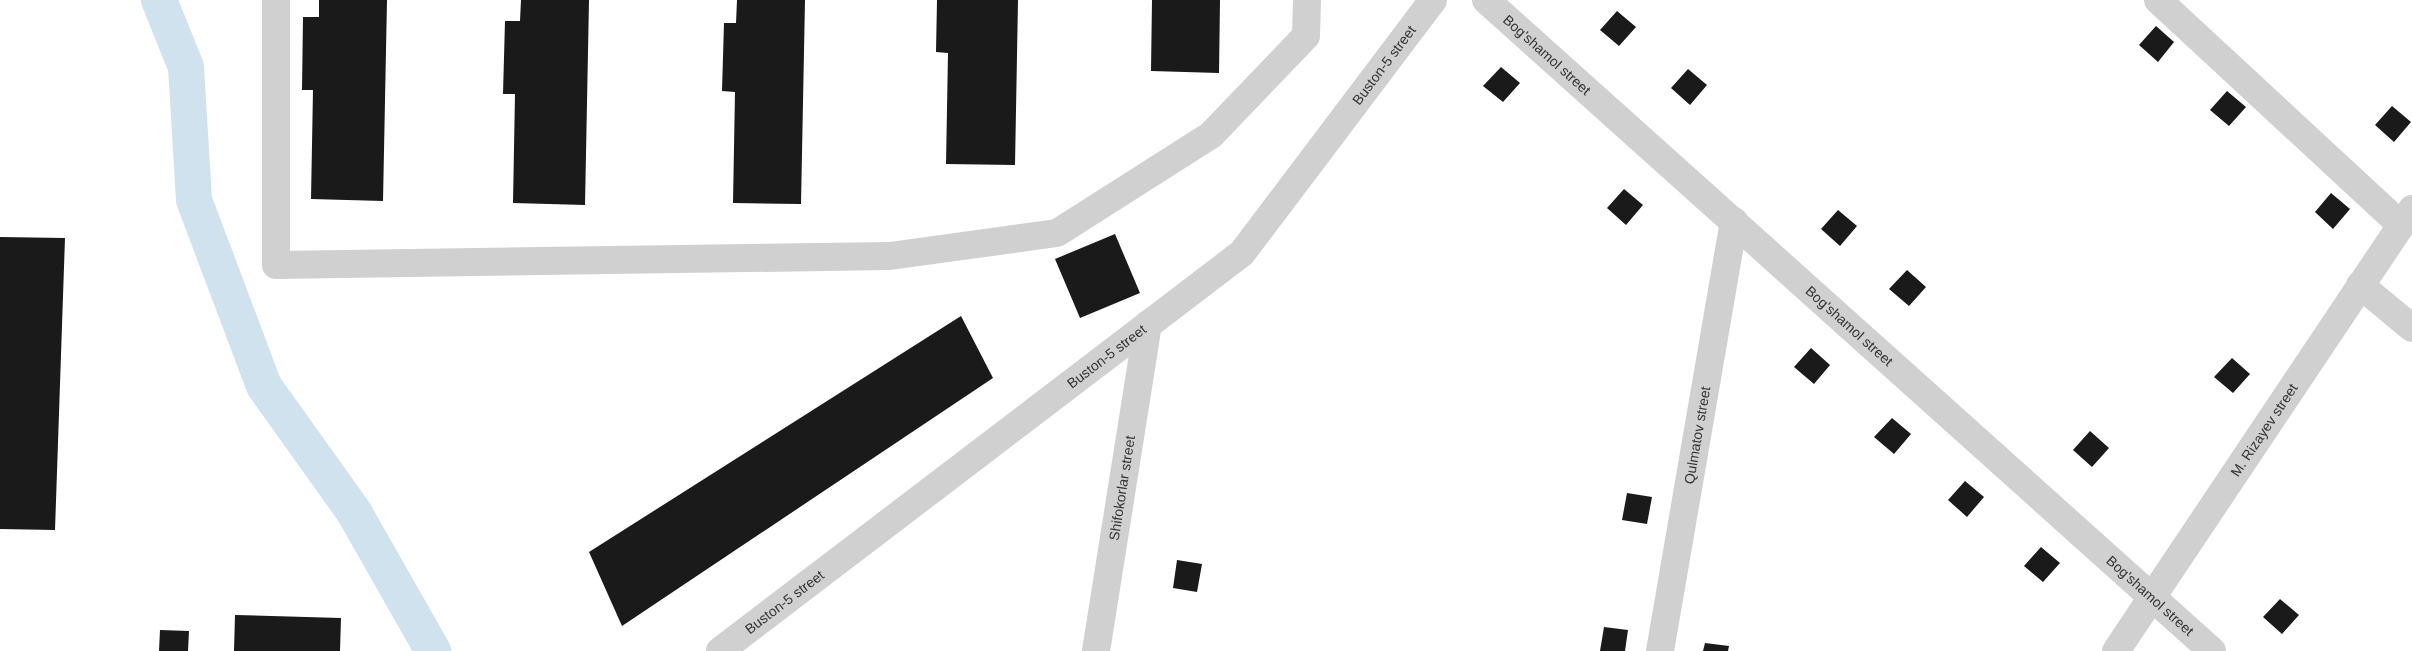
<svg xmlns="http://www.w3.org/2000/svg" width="2412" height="651" viewBox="0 0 2412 651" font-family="Helvetica,sans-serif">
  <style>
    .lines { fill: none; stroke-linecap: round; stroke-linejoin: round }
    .canal { stroke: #cfe2ee; stroke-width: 36 }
    .building { fill: #1a1a1a }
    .street { stroke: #d0d0d0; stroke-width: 28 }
    .labels { text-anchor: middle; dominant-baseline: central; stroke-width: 5; stroke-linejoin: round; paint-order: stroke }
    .street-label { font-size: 14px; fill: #333; stroke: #fff }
  </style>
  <rect width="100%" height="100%" fill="#fff"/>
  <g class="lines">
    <!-- canal -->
    <path class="canal" d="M159,0L186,67L194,200L264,386L354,512L433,651"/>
  </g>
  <!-- building -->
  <path class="building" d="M319,0H387L383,201L311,199L313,90H302L303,17H319Z
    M521,0H589L585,205L513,203L515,94H503L505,21H520Z
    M737,0H805L801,204L733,203L735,92L722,91L724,23H736Z
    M937,0H1018L1015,165L946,164L948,53L936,52Z
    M1152,0H1220L1219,73L1151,71Z
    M1617,11L1636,27L1619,46L1600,30Z
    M2156,26L2174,42L2158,62L2139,45Z
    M1501,67L1520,83L1503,102L1483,86Z
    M1688,69L1707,85L1690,105L1671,88Z
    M2227,91L2246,107L2229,126L2210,110Z
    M2392,106L2411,122L2394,142L2375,125Z
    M1624,189L1643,205L1626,225L1607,208Z
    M2331,193L2350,209L2333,229L2315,212Z
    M1838,210L1857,226L1840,246L1821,229Z
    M1115,234L1140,293L1080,318L1055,259Z
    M0,237L65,238L55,530L0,529Z
    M1907,270L1926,287L1909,306L1889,289Z
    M961,316L993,378L622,626L589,552Z
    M1811,348L1830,365L1814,384L1794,367Z
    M2232,358L2250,374L2233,393L2214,377Z
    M1892,418L1911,434L1894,454L1874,437Z
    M2090,431L2109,448L2092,467L2073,450Z
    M1965,481L1984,497L1967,517L1948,500Z
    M1627,493L1652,497L1647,524L1622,520Z
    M2041,547L2060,563L2043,582L2024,566Z
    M1177,560L1202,564L1197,592L1173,588Z
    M2280,599L2299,615L2282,634L2263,617Z
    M235,615L341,618L340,651H234Z
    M1604,627L1628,630L1625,651H1600Z
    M160,630L189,631L188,651H159Z
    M1705,643L1729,646L1728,651H1703Z"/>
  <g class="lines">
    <!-- street -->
    <g class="street">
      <path d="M276,0V265L890,256L1057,233L1211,135L1306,36L1307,0"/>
      <path id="s1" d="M1486,0L2212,651"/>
      <path d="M2158,0L2401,225"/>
      <path d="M2360,285L2412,328"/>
      <path id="s2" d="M720,651L1242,253L1433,0"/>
      <path id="s3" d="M1096,651L1148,324"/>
      <path id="s4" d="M1660,651L1734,221"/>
      <path id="s5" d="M2116,651L2412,209"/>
    </g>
  </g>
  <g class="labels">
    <!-- street labels -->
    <g class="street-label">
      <text stroke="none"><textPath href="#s1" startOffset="82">Bog'shamol street</textPath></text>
      <text stroke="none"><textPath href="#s2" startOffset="892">Buston-5 street</textPath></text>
      <text stroke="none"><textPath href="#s1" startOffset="488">Bog'shamol street</textPath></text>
      <text stroke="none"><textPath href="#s2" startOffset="486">Buston-5 street</textPath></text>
      <text stroke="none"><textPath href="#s5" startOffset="266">M. Rizayev street</textPath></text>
      <text stroke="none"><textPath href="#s4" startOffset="219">Qulmatov street</textPath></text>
      <text stroke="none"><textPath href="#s3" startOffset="165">Shifokorlar street</textPath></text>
      <text stroke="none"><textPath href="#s1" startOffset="892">Bog'shamol street</textPath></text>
      <text stroke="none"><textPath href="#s2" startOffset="81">Buston-5 street</textPath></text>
    </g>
  </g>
</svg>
